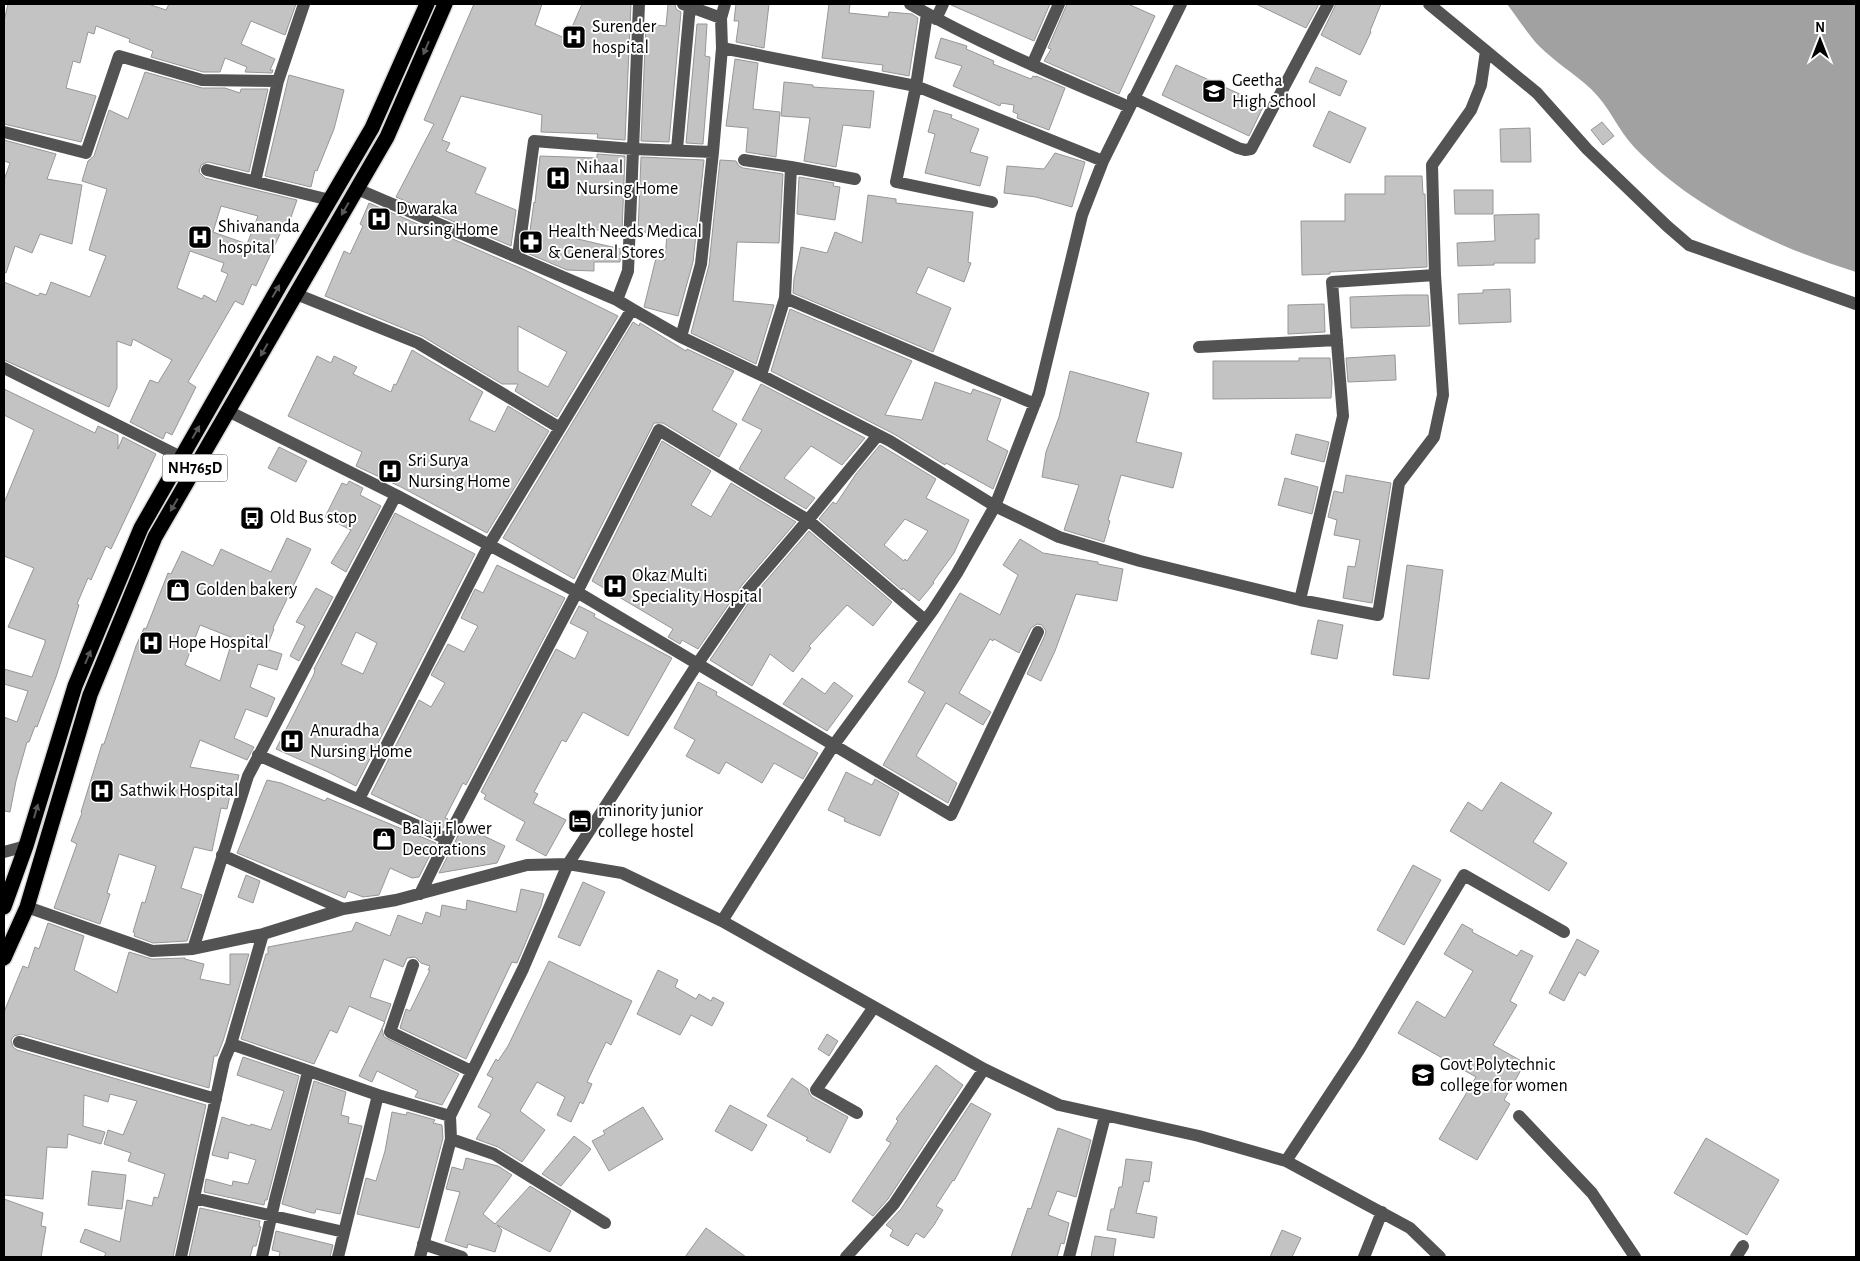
<svg xmlns="http://www.w3.org/2000/svg" width="1860" height="1261" viewBox="0 0 1860 1261" font-family="'Alegreya Sans',sans-serif">
  <style>
    .water { fill: #a1a1a1 }
    .building { fill: #c3c3c3; stroke: #979797; fill-rule: evenodd }
    .lines { fill: none; stroke-linecap: round; stroke-linejoin: round }
    .highway-casing { stroke: #dbdbdb; stroke-width: 18 }
    .minor { stroke: #535353; stroke-width: 12 }
    .highway { stroke: #000; stroke-width: 15 }
    .oneway { fill: #595959 }
    .labels { text-anchor: middle; dominant-baseline: central; stroke-width: 4; stroke-linejoin: round; paint-order: stroke }
    .shield { fill: #fff; stroke: #4c4c4c; stroke-width: 1 }
    .shield-label { font-size: 16px; font-weight: bold; fill: #000 }
    .poi-label { font-size: 18px; fill: #000; stroke: #fff; text-anchor: start }
  </style>
  <rect width="100%" height="100%" fill="#fff"/>
  <!-- water -->
  <path class="water" d="M1507,4H1856V272C1776,247 1693,209 1634,147C1618,130 1609,106 1591,89C1575,74 1555,62 1539,46C1527,33 1517,17 1507,4Z"/>
  <!-- building -->
  <path class="building" d="M8,4H148L166,10L169,4H296L285,35L251,21L241,44L275,59L270,70H273L272,73L245,72L247,67L225,58L220,72H203L151,57L153,51L129,42L130,39L96,26L94,34L88,32L80,63L73,61L66,88L96,96L81,142L4,124V21Z
    M474,4H542L535,25L567,39L582,4H631L625,140L597,138L598,134L541,132L542,115L461,96L442,140L450,143L446,151L486,168L475,193L516,210L511,246L396,197L434,124L424,120Z
    M668,4H675L676,9L681,12L669,142L641,141L646,24L666,26Z
    M736,4H769L764,48L736,42L739,21H734Z
    M829,4H850L849,13L888,17L889,12L912,14L918,18L909,76L882,71L883,65L822,58Z
    M951,4H1050L1034,41L951,5Z
    M1067,4H1128L1155,16L1119,94L1044,61L1051,49L1048,48Z
    M1256,4H1319L1306,28Z
    M1336,4H1381L1370,31L1371,32L1360,55L1321,35Z
    M697,24H707L705,56L710,57L703,144L686,143Z
    M941,38L967,46L966,49L994,61L993,64L1031,79L1033,76L1036,77V76L1065,88L1049,130L1017,118L1018,114L1013,112L1014,105L1001,103L1000,106L953,86L962,66L935,58Z
    M735,59L758,63L753,109L780,112L776,157L746,152L748,128L726,126Z
    M1176,65L1264,105L1249,136L1162,95Z
    M1316,67L1347,81L1340,96L1309,82Z
    M145,72L202,88H225L240,93L241,89H268L249,172L208,162L201,165L199,172L205,178L297,200L290,220L287,219L256,286L252,284L243,305L235,301L188,382L196,387L172,435L166,432L163,439L130,422L150,380L158,383L172,360L133,339L131,346L117,341V388L109,407L4,360V282L38,296L40,293L46,295L51,282L90,297L106,256L89,250L107,189L82,181L88,161L94,156L109,110L128,119ZM221,206L258,216L247,244L213,232ZM190,251L224,263L221,271L228,274L216,302L204,295L202,299L177,288Z
    M289,75L344,90L334,129L317,171L315,170L311,187L265,176Z
    M784,82L813,85V87L874,91L870,128L843,125L836,167L804,161L810,118L781,116Z
    M934,110L952,115L951,118L979,129L970,152L988,157L980,186L925,173L935,134L928,132Z
    M1329,111L1366,128L1350,163L1313,146Z
    M1602,122L1614,136L1603,145L1591,130Z
    M1530,128L1531,162H1501L1500,129Z
    M4,140L56,154L47,179L82,185L72,244L40,234L32,253L15,246L6,273L4,272V180L10,163L4,161Z
    M1055,153L1085,162L1072,207L1036,197L1004,193L1007,166L1044,169Z
    M597,154L625,156L622,231L570,229L569,237L621,249L620,262H594V271L567,270L527,253L534,202L535,203L540,156L597,158Z
    M641,157L704,160L693,262L678,316L644,307L656,258L665,260L667,233L638,232Z
    M720,160L736,161L739,166L743,168L783,174L779,243L737,242L733,301L774,305L756,364L691,333L709,265Z
    M1385,176H1422L1423,194H1425L1427,267L1330,272V274L1302,275L1301,221H1345V194H1385Z
    M799,177L834,183L833,186L840,187L835,220L797,214Z
    M1454,190H1493V214H1455Z
    M868,195L896,199V203L973,212L968,262L971,263L964,282L928,267L916,293L951,308L933,352L793,293L794,279L801,247L827,253L835,232L862,243Z
    M369,203L525,270L618,316L557,417L515,391L518,384H502L422,336L325,296L344,251L350,254L363,226L360,224ZM518,326L567,352L548,387L518,371Z
    M1539,214V239H1535V263H1494V265L1458,266L1457,243L1495,241L1494,215Z
    M1510,289L1511,322L1459,324L1458,294L1483,293V290Z
    M1404,295H1428L1430,326L1351,328L1350,297Z
    M1324,304L1325,332L1288,334V305Z
    M790,309L912,361L885,415L922,420L935,382L971,394L973,389L1001,399L987,440L1008,451L993,489L946,463L945,465L894,434L771,371Z
    M633,322L639,326L640,323L686,351L687,349L734,371L712,410L737,424L719,457L663,423H654L574,579L503,538Z
    M412,350L483,392L469,420L495,432L508,406L549,431L487,533L401,487L356,466L362,452L288,416L317,356L331,363L334,356L357,367L353,374L391,392L394,384L396,385Z
    M1395,355L1396,380L1348,382L1346,358Z
    M1299,358H1330L1332,383L1331,398L1213,399V361H1299Z
    M1070,371L1149,393L1136,442L1182,453L1173,488L1121,475L1108,520L1110,521L1104,542L1064,530L1079,485L1042,477L1046,452L1059,417Z
    M761,384L865,438L842,465L811,446L784,478L815,498L806,509L739,469L762,430L742,420Z
    M4,389L95,433L98,426L118,435V449L123,437L156,454L111,549L106,546L91,580L88,578L77,604L79,605L56,677L37,727L35,726L29,742H27L16,781L10,812L4,811V717L17,722L28,691L4,684V669L32,677L45,643V640L8,627L34,568L4,556V503L34,430L4,415Z
    M1296,434L1329,442L1324,462L1291,454Z
    M662,441L711,471L691,505L711,517L731,483L796,522L742,585L698,649L682,640L680,644L668,637L673,629L592,581Z
    M880,445L936,479L926,498L969,520L954,553L933,582L934,583L919,601L903,588L902,590L819,519L833,502L836,504L856,474ZM905,519L928,531L907,561L905,559L904,561L884,545Z
    M279,447L307,461L296,482L268,468Z
    M1346,475L1391,483L1372,603L1343,598L1348,566L1355,567L1360,540L1334,535L1337,520L1328,517L1334,491L1343,493Z
    M1285,478L1318,487L1312,514L1278,505Z
    M349,481L363,488L360,495L381,506L346,572L331,563L351,530L325,517L342,483L347,485Z
    M395,513L475,554L356,786L328,772L276,749L314,674L315,669H314ZM356,632L377,643L363,674L341,664Z
    M809,531L892,602L873,626L847,605L809,646L811,648L793,672L770,654L752,686L710,660L754,595Z
    M287,538L311,549L273,628L274,629L266,649L282,654L277,670L258,664L250,687L275,698L267,717L246,709L234,738L254,747L247,760L200,740L190,767L239,775L235,791L231,790L227,809L221,808L212,851L194,847L181,888L202,895L187,941L153,943L134,936L135,933L133,932L142,902L145,903L156,866L119,854L107,893L110,894L100,924L54,908L77,844L71,841L82,813L81,812L102,744H104L136,646L144,628L146,629L168,573L171,574L182,551L213,566L221,549L271,572ZM200,625L233,638L220,681L185,665Z
    M1020,539L1043,553L1098,562V564L1123,569L1117,601L1076,594L1055,651L1041,681L1027,674L1045,635L1046,631L1042,625L1037,624L1031,628L1019,653L994,639L993,641L990,639L959,693L991,712L983,725L946,703L916,756L957,783L948,803L883,765L925,692L908,682L960,593L1000,615L1018,575L1003,565Z
    M497,565L565,598L466,785L463,783L445,818L448,819L443,828L371,794L419,700L431,707L445,683L431,675L448,644L464,652L478,626L461,618L475,589L483,593Z
    M1407,565L1443,570L1429,679L1393,675Z
    M316,588L333,597L299,661L290,656L305,626L296,622Z
    M579,606L595,614L594,617L672,658L628,736L583,712L566,742L562,740L534,792L538,794L533,803L566,820L546,856L516,840L525,822L484,799L486,795L481,792L556,649L575,659L588,632L570,623Z
    M1318,620L1343,625L1337,659L1311,654Z
    M802,678L825,694L834,682L853,696L827,731L783,704Z
    M698,682L717,692L716,695L818,753L803,779L774,763L762,783L726,762L719,774L686,756L695,740L674,728Z
    M846,772L872,785L875,779L899,793L880,836L844,821L845,818L828,810Z
    M267,780L281,783L325,801L327,798L436,843L419,877L412,878L390,868L379,895L363,897L348,891L345,898L237,853Z
    M1501,782L1552,813L1533,842L1567,863L1549,891L1450,831L1468,802L1482,811Z
    M463,826L505,846L497,863L439,873Z
    M1413,865L1441,880L1404,945L1377,930Z
    M246,875L260,881L253,903L238,897Z
    M583,882L605,892L580,946L558,937Z
    M521,889L544,894L541,906L517,963L512,962L466,1059L400,1028L406,1009L410,1011L430,970H428L430,966L421,963L415,957L407,958L403,967L384,959L372,991L370,997L391,1004L382,1029L384,1037L459,1074L442,1105L415,1097L418,1091L377,1071L372,1082L359,1076L385,1022L349,1006L337,1033L330,1030L314,1064L241,1039L266,954H268V947L352,931L356,922L390,936L398,915L422,924L426,912L440,917L442,905L466,910L467,900L516,912Z
    M48,923L84,936L74,970L117,993L129,952L152,959L185,958V959L204,964L200,979L230,985V954H249L223,1041L217,1056H214L209,1088L21,1034L14,1036L11,1040L13,1047L17,1050L206,1105L173,1257H104L106,1253L80,1242L85,1229L120,1242L127,1200L152,1206L154,1197L158,1198L165,1174L128,1161L131,1153L104,1144L108,1130L123,1135L137,1101L110,1094L108,1102L84,1095L83,1126L105,1132L101,1144L68,1134L67,1148L47,1147L43,1199L4,1195V1012L23,966L28,968L35,947L39,949Z
    M1462,924L1473,930L1472,932L1517,956L1521,950L1533,956L1510,1001L1517,1005L1493,1045L1525,1063L1504,1100L1510,1104L1477,1160L1439,1139L1476,1077L1398,1033L1417,1001L1445,1018L1473,971L1444,954Z
    M1577,939L1599,951L1585,976L1579,972L1564,1001L1549,993Z
    M549,961L632,1001L611,1045L606,1042L587,1082L592,1084L583,1104L580,1102L571,1122L557,1115L565,1097L537,1082L520,1111L545,1130L522,1162L498,1147L476,1139L491,1114L478,1107L493,1078L487,1075L496,1059L498,1061L508,1046Z
    M658,970L678,980L675,987L696,999L699,994L711,1001L713,997L724,1003L712,1026L691,1015L680,1035L637,1014Z
    M827,1034L838,1041L829,1056L818,1049Z
    M243,1057L299,1076L267,1200H265L264,1205L204,1192L206,1179L232,1186L233,1181L248,1184L256,1160L229,1152L228,1159L212,1155L222,1117L250,1126L251,1124L271,1130L284,1091L237,1075Z
    M936,1065L963,1085L888,1199L873,1216L852,1201L891,1143L886,1140L898,1121L896,1119Z
    M792,1078L808,1089L809,1093L812,1097L848,1117L830,1153L806,1140L808,1138L767,1116Z
    M314,1081L346,1092L341,1115L349,1117L348,1123L362,1126L340,1214L316,1209L315,1213H312L282,1204Z
    M971,1103L991,1114L954,1181L953,1180L936,1206L943,1210L934,1225L924,1238L916,1233L908,1246L890,1236L893,1230L886,1225L901,1209Z
    M730,1105L767,1125L752,1151L715,1131Z
    M643,1107L663,1139L609,1171L592,1141L605,1134L603,1131Z
    M392,1112L406,1115L407,1112L435,1120L433,1123L442,1125L443,1138L419,1228L357,1214L366,1178L376,1181L385,1151Z
    M1058,1128L1091,1140L1076,1197L1057,1191L1048,1215L1069,1223L1064,1244L1061,1243L1057,1257H1011L1028,1208L1031,1209Z
    M574,1136L591,1149L561,1186L542,1174Z
    M1706,1138L1779,1180L1747,1235L1674,1193Z
    M466,1158L498,1166L512,1175L483,1214L495,1224L530,1186L571,1211L550,1252L497,1225L502,1230L495,1252L468,1244L467,1248L445,1241L460,1192L446,1189L452,1167L463,1170Z
    M1126,1159L1152,1162L1149,1182L1144,1181L1136,1213L1157,1217L1154,1238L1107,1230L1111,1209H1114L1119,1187H1122Z
    M92,1171L126,1175L122,1209L88,1205Z
    M4,1199L43,1213L41,1226L46,1227L41,1257H4Z
    M200,1208L260,1221L259,1226L261,1227L256,1246H253L250,1257H189Z
    M706,1228L746,1257H685Z
    M1282,1230L1301,1238L1292,1257H1270Z
    M276,1231L333,1245L330,1257H279L280,1252L272,1250Z
    M1095,1236L1116,1239L1113,1257H1091Z"/>
  <g class="lines">
    <!-- highway casing -->
    <g class="highway-casing">
      <path id="highway" d="M4,907L26,846L75,686L141,528L280,285L372,128L427,4
        M4,958L27,907L90,695L155,537L387,137L445,4"/>
    </g>
    <!-- minor -->
    <path class="minor" d="M683,4L721,18
      M910,4C980,44 1055,75 1129,107
      M936,19L943,4
      M722,48L916,86L927,14
      M1486,51L1537,93L1587,149L1667,226L1689,245L1856,304
      M1032,65L1059,4
      M1133,98L1238,148L1245,150L1251,149L1328,4
      M4,132L86,153L119,56L202,80L278,81
      M677,149L690,6
      M744,160L791,167L785,298
      M791,167L855,179
      M207,170L330,200
      M255,182L278,81L304,4
      M357,189L617,300
      M992,202L896,182L916,86L1103,161
      M518,256L534,141L633,149L713,152
      M296,294L418,343L560,428L632,309L681,337L761,375L785,298L1035,404
      M632,309L617,300L628,271L639,4
      M681,337L701,264L713,152L722,48L721,18L725,4
      M1199,347L1337,340
      M4,368L181,457
      M761,375L890,441L995,506L1059,537L1140,561L1300,600L1378,615L1399,483L1434,437L1443,395L1435,275L1432,165L1471,110L1481,85L1486,51L1429,4
      M228,411L396,495
      M1300,600L1343,416L1332,282L1435,275
      M258,755L447,839
      M359,799L489,545L560,428
      M4,852L26,846
      M222,855L343,909
      M420,894L447,839L577,592L659,430L808,520L925,620
      M27,907L152,951L193,949L263,934L343,909L396,900L527,865L568,864L622,873L722,921L833,746L933,610L957,573L995,506L1039,393L1082,215L1103,161L1181,4
      M722,921L984,1069L1059,1105L1199,1136L1286,1161L1410,1228L1440,1257
      M193,949L248,776L396,495L577,592L951,815L1038,632
      M413,965L390,1032L471,1071
      M19,1042L216,1099
      M231,1044L378,1095L450,1116
      M857,1113L816,1090L874,1007
      M1519,1116L1592,1193L1635,1257
      M451,1139L494,1154L605,1223
      M1286,1161L1359,1050L1464,875L1564,932
      M194,1198L344,1232
      M423,1244L462,1257
      M181,1257L224,1061L231,1044L263,934
      M262,1257L275,1200L308,1072
      M338,1257L378,1095
      M420,1257L451,1139L450,1116L523,969L568,864L698,663L748,590L808,520L878,435
      M846,1257L894,1204L984,1069
      M1069,1257L1105,1116
      M1364,1257L1382,1212
      M1736,1257L1743,1246"/>
    <!-- highway -->
    <use href="#highway" class="highway"/>
  </g>
  <!-- one-way arrows -->
  <defs><path id="oneway-solid" d="M-6-.8H1V-3.2L6.5 0L1 3.2V.8H-6Z" transform="scale(1.25)"/></defs>
  <g class="oneway">
    <use href="#oneway-solid" transform="translate(426 48) rotate(113)"/>
    <use href="#oneway-solid" transform="translate(345 209) rotate(120)"/>
    <use href="#oneway-solid" transform="translate(276 291) rotate(-60)"/>
    <use href="#oneway-solid" transform="translate(264 350) rotate(120)"/>
    <use href="#oneway-solid" transform="translate(196 432) rotate(-60)"/>
    <use href="#oneway-solid" transform="translate(174 505) rotate(120)"/>
    <use href="#oneway-solid" transform="translate(88 657) rotate(-67)"/>
    <use href="#oneway-solid" transform="translate(36 811) rotate(-74)"/>
  </g>
  <!-- icons -->
  <defs>
    <g id="hospital-square" transform="scale(1.25)"><rect x="-9" y="-9" width="18" height="18" rx="4" fill="#000" stroke="#fff"/><path d="M-5-5h3v3.5h4V-5h3V5h-3V1.5h-4V5h-3Z" fill="#fff"/></g>
    <g id="school-square" transform="scale(1.25)"><rect x="-9" y="-9" width="18" height="18" rx="4" fill="#000" stroke="#fff"/><path d="M0-5L7-2L0 1L-7-2ZM-4 1L0 2.5L4 1V4Q0 6-4 4Z" fill="#fff"/></g>
    <g id="pharmacy-square" transform="scale(1.25)"><rect x="-9" y="-9" width="18" height="18" rx="4" fill="#000" stroke="#fff"/><path d="M-2-6h4v4h4v4h-4v4h-4v-4h-4v-4h4Z" fill="#fff"/></g>
    <g id="bus-square" transform="scale(1.25)"><rect x="-9" y="-9" width="18" height="18" rx="4" fill="#000" stroke="#fff"/><path d="M-5-6H5V4H4V6H2V4H-2V6H-4V4H-5ZM-3.5-4V0h7V-4ZM-3.5 1.2v1.5H-2V1.2ZM2 1.2v1.5H3.5V1.2Z" fill="#fff"/></g>
    <g id="shop-square" transform="scale(1.25)"><rect x="-9" y="-9" width="18" height="18" rx="4" fill="#000" stroke="#fff"/><path d="M-5-2.5h2.3a2.7 3.5 0 0 1 5.4 0H5L5.5 6h-11ZM-1.5-2.5h3a1.5 2.3 0 0 0-3 0Z" fill="#fff"/></g>
    <g id="hotel-square" transform="scale(1.25)"><rect x="-9" y="-9" width="18" height="18" rx="4" fill="#000" stroke="#fff"/><path d="M-6-4.5h1.5V1H6V5H4.5V3h-9V5H-6ZM-4 0a1.8 1.8 0 1 1 3.6 0ZM.5 0V-2.5h3Q6-2.5 6 0Z" fill="#fff"/></g>
    <g id="university-square" transform="scale(1.25)"><rect x="-9" y="-9" width="18" height="18" rx="4" fill="#000" stroke="#fff"/><path d="M0-5L7-2L0 1L-7-2ZM-4 1L0 2.5L4 1V4Q0 6-4 4Z" fill="#fff"/></g>
  </defs>
  <g fill-rule="evenodd">
    <use href="#hospital-square" x="574" y="37"/>
    <use href="#school-square" x="1214" y="91"/>
    <use href="#hospital-square" x="558" y="178"/>
    <use href="#hospital-square" x="379" y="219"/>
    <use href="#hospital-square" x="200" y="237"/>
    <use href="#pharmacy-square" x="531" y="242"/>
    <use href="#hospital-square" x="390" y="471"/>
    <use href="#bus-square" x="252" y="518"/>
    <use href="#hospital-square" x="615" y="586"/>
    <use href="#shop-square" x="178" y="590"/>
    <use href="#hospital-square" x="151" y="643"/>
    <use href="#hospital-square" x="292" y="741"/>
    <use href="#hospital-square" x="102" y="791"/>
    <use href="#hotel-square" x="580" y="821"/>
    <use href="#shop-square" x="384" y="839"/>
    <use href="#university-square" x="1423" y="1075"/>
  </g>
  <g class="labels">
    <!-- shield labels -->
    <rect class="shield" x="162.5" y="454.5" width="65" height="27" rx="4"/>
    <g class="shield-label">
      <text x="195" y="468">NH765D</text>
    </g>
    <!-- poi labels -->
    <g class="poi-label">
      <text x="592" y="27">Surender<tspan x="592" dy="21">hospital</tspan></text>
      <text x="1232" y="81">Geetha<tspan x="1232" dy="21">High School</tspan></text>
      <text x="576" y="168">Nihaal<tspan x="576" dy="21">Nursing Home</tspan></text>
      <text x="396" y="209">Dwaraka<tspan x="396" dy="21">Nursing Home</tspan></text>
      <text x="218" y="227">Shivananda<tspan x="218" dy="21">hospital</tspan></text>
      <text x="548" y="232">Health Needs Medical<tspan x="548" dy="21">&amp; General Stores</tspan></text>
      <text x="408" y="461">Sri Surya<tspan x="408" dy="21">Nursing Home</tspan></text>
      <text x="270" y="518">Old Bus stop</text>
      <text x="632" y="576">Okaz Multi<tspan x="632" dy="21">Speciality Hospital</tspan></text>
      <text x="196" y="590">Golden bakery</text>
      <text x="168" y="643">Hope Hospital</text>
      <text x="310" y="731">Anuradha<tspan x="310" dy="21">Nursing Home</tspan></text>
      <text x="120" y="791">Sathwik Hospital</text>
      <text x="598" y="811">minority junior<tspan x="598" dy="21">college hostel</tspan></text>
      <text x="402" y="829">Balaji Flower<tspan x="402" dy="21">Decorations</tspan></text>
      <text x="1440" y="1065">Govt Polytechnic<tspan x="1440" dy="21">college for women</tspan></text>
    </g>
  </g>
  <!-- border -->
  <rect width="1860" height="1261" fill="none" stroke="#000000" stroke-width="10"/>
  <!-- north arrow -->
  <g transform="translate(1820 40)" stroke="#ffffff" stroke-width="4" paint-order="stroke">
  <path d="M0-4L9 19L0 12L-9 19Z" fill="#000000"/>
  <text y="-8" font-size="14" font-weight="bold" text-anchor="middle" fill="#000000">N</text>
  </g>
</svg>
